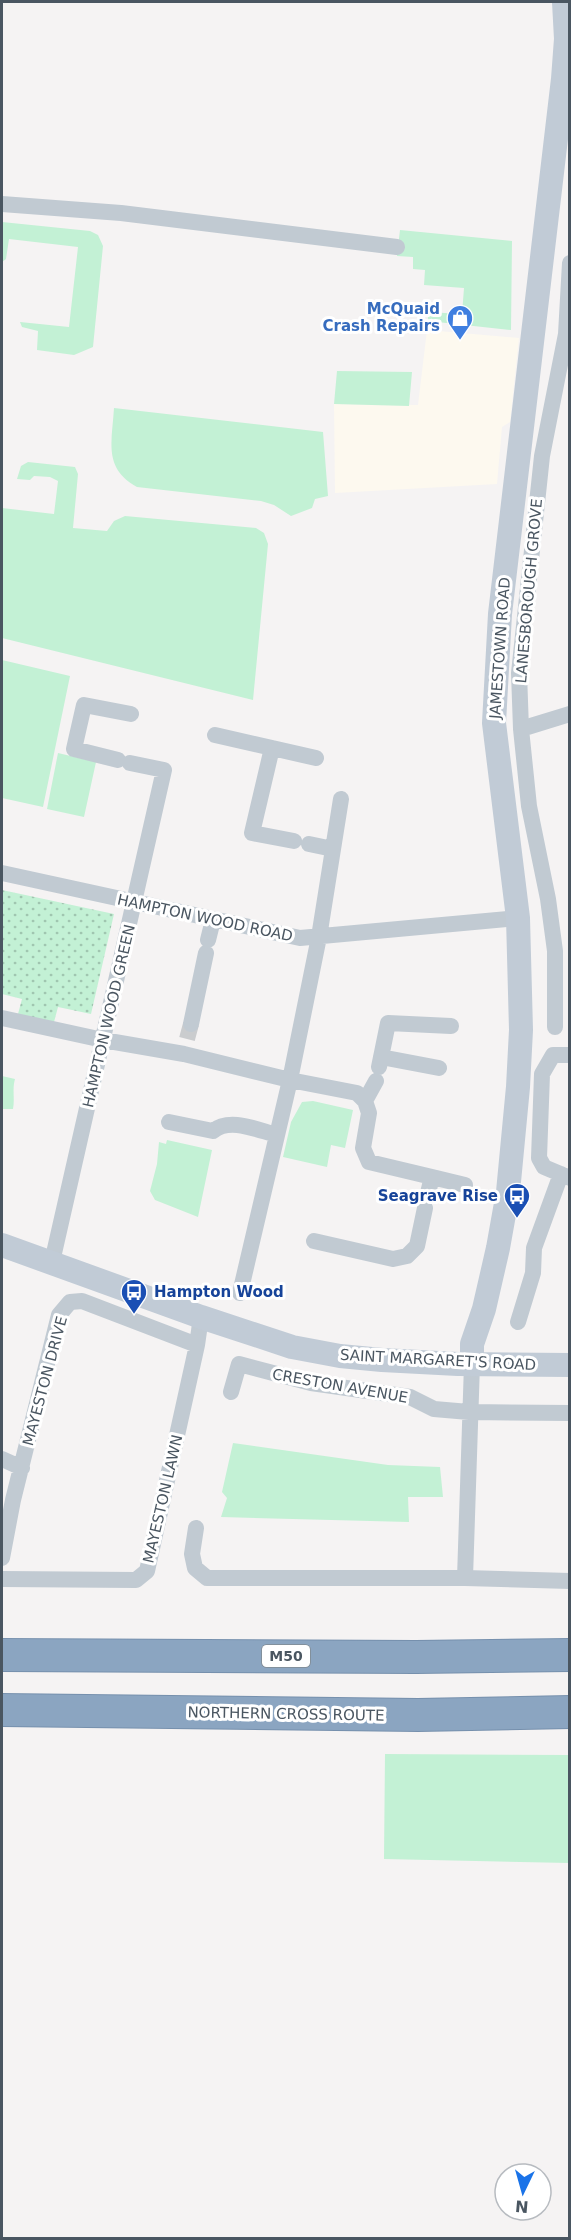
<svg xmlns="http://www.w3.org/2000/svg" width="571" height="2240" viewBox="0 0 571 2240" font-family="'DejaVu Sans',sans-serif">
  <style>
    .commercial { fill: #fdf9ef }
    .green { fill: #c3f1d5 }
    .park { fill: url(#park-dots) }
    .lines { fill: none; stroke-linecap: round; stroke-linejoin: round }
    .street-tunnel { stroke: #caccce; stroke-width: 16; stroke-dasharray: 16 8; stroke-linecap: butt }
    .highway-casing { stroke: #7690ad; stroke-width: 34 }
    .street { stroke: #c1cad2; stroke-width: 16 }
    .secondary { stroke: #c1cbd6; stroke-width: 24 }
    .highway { stroke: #8ba5c1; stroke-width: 32 }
    .labels { text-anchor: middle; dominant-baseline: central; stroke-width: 6; stroke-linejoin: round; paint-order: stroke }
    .shield { fill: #fff; stroke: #808990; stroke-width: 1.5 }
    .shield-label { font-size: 14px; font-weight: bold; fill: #4a5661 }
    .shop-label { font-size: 15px; font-weight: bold; fill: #366cbe; stroke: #fff; text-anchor: end }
    .street-label { font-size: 15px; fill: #4a5661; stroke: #fff }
    .transit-label { font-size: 15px; font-weight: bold; fill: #164399; stroke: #fff; text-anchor: end }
  </style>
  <defs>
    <pattern id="park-dots" width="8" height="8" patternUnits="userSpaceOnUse" patternTransform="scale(1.5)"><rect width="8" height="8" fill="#c3f1d5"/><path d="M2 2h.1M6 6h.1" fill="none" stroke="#a0c6b0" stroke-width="1.8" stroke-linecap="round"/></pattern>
  </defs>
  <rect width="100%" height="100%" fill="#f5f3f3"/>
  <!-- commercial -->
  <path class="commercial" d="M427,330L519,338L510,422L502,427L497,484L335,493L334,404L418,405Z"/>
  <!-- green -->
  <path class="green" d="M2,222L90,231L98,235L103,246L93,347L74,355L37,350L38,331L22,327L20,322L69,327L78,247L9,239L6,259L2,262Z
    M400,230L512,241L511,330L428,321V312L462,314L464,288L424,285L425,270L413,269V257L397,256Z
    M337,371L412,372L409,406L334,404Z
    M114,408L323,432L328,496L315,499L312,508L291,516L274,505L261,501L137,487C103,468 112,442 114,408Z
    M28,462L75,467L78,474L73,528L107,531L114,521L125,516L256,528L264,533L268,544L253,700L2,638V508L54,514L58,481L50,477L34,476L30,480L17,479L21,466Z
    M2,660L70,676L43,807L2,798Z
    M58,753L96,762L84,817L47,809Z
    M2,1076L15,1079C12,1089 15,1099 13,1109H2Z
    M313,1101L353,1110L345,1148L331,1145L327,1167L283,1157L291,1122L302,1102Z
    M167,1140L212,1150L198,1217L155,1200L150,1191L157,1164L159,1142L166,1144Z
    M233,1443L388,1465L440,1467L443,1497H408L409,1522L221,1517L227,1498L222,1492Z
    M385,1754L569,1755V1863L384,1859Z"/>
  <!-- park -->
  <path class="park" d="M2,890L114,914L91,1014L58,1007L54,1022L18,1014L22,999L2,994Z"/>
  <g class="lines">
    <!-- street-tunnel -->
    <path class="street-tunnel" d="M187,1039L191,1024"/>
    <!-- highway casing -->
    <g class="highway-casing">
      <path id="highway" d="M2,1655L416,1657L570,1655
        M2,1710L418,1715L570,1712"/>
    </g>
    <!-- street -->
    <path class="street" d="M2,204L121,213L397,247
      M521,729L570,714
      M215,735L316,758
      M272,748L252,833L294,841
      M118,760L74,749L84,705L131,714
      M309,844L333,849
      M2,873L300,938L518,918
      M208,940L213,920
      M2,1018L103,1040L184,1054L290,1080L357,1093L365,1101L369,1113L363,1148L369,1162L432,1177L428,1193
      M191,1024L206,953
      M555,1027V951L548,899L529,806L521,729L519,673L542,456L566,334L570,263
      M569,1055H553L542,1074L539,1158L544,1167L570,1178
      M381,1057L439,1068
      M379,1067L388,1023L451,1026
      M365,1101L376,1081
      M169,1122L213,1131C230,1117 257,1130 277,1135
      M432,1177L465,1185
      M314,1241L393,1259L407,1256L417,1246L425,1208
      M52,1262L164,770L130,763
      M240,1293L290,1080L319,937L341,799
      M518,1322L533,1273L534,1248L561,1174
      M231,1392L239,1364L311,1383L410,1397L434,1409L469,1412L570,1413
      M2,1459L22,1468
      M196,1528L192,1554L195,1568L207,1578H465L570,1581
      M2,1558L13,1500L59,1315L70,1302L82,1301L197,1345
      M465,1578L472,1364
      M2,1579L136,1580L147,1571L197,1345L201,1317"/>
    <!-- secondary -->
    <path class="secondary" d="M2,1245L201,1317L292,1347L340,1356L382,1360L458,1364L570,1365
      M472,1364V1344L484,1309L498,1248L508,1192L518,1087L521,1030L518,918L494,723L500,614L563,79L566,39L564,2"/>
    <!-- highway -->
    <use href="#highway" class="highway"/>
  </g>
  <!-- icons -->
  <defs>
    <g id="shop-pin" transform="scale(1.35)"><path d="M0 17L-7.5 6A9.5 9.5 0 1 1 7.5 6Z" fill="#3f7fe0" stroke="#fff"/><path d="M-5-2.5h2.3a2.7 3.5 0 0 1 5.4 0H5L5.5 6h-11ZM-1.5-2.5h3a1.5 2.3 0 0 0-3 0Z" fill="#fff"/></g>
    <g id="bus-pin" transform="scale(1.35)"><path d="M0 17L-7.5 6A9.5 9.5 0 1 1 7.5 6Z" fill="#1a4fb4" stroke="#fff"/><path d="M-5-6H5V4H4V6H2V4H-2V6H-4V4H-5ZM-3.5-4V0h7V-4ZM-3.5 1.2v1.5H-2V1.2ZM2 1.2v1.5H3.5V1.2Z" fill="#fff"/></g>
  </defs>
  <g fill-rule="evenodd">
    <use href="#shop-pin" x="460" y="318"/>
    <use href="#bus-pin" x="517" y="1196"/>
    <use href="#bus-pin" x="134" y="1292"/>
  </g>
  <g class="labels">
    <!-- shield labels -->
    <rect class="shield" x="262" y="1645" width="48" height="22" rx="4.5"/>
    <g class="shield-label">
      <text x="286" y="1656">M50</text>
    </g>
    <!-- shop labels -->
    <g class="shop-label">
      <text x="440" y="309">McQuaid<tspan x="440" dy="17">Crash Repairs</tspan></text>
    </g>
    <!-- street labels -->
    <g class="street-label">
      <text transform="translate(529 591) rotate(-85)">LANESBOROUGH GROVE</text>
      <text transform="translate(500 648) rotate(-86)">JAMESTOWN ROAD</text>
      <text transform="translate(205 918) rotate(12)">HAMPTON WOOD ROAD</text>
      <text transform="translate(109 1016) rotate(-77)">HAMPTON WOOD GREEN</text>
      <text transform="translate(438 1360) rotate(3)">SAINT MARGARET'S ROAD</text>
      <text transform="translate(45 1381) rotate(-75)">MAYESTON DRIVE</text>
      <text transform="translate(340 1386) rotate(10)">CRESTON AVENUE</text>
      <text transform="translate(163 1499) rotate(-77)">MAYESTON LAWN</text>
      <text transform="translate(286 1714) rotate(1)">NORTHERN CROSS ROUTE</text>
    </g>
    <!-- transit labels -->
    <g class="transit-label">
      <text x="498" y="1196">Seagrave Rise</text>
      <text x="154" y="1292" text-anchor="start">Hampton Wood</text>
    </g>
  </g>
  <!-- border -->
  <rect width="571" height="2240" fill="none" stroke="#4a5661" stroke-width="6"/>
  <!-- north arrow -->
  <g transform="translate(523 2192) rotate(185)"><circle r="28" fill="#ffffff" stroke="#b7bbc0" stroke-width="1.5"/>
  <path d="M0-4.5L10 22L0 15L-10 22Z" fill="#1a73e8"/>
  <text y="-9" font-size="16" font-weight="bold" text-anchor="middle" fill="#4a5661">N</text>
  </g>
</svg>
